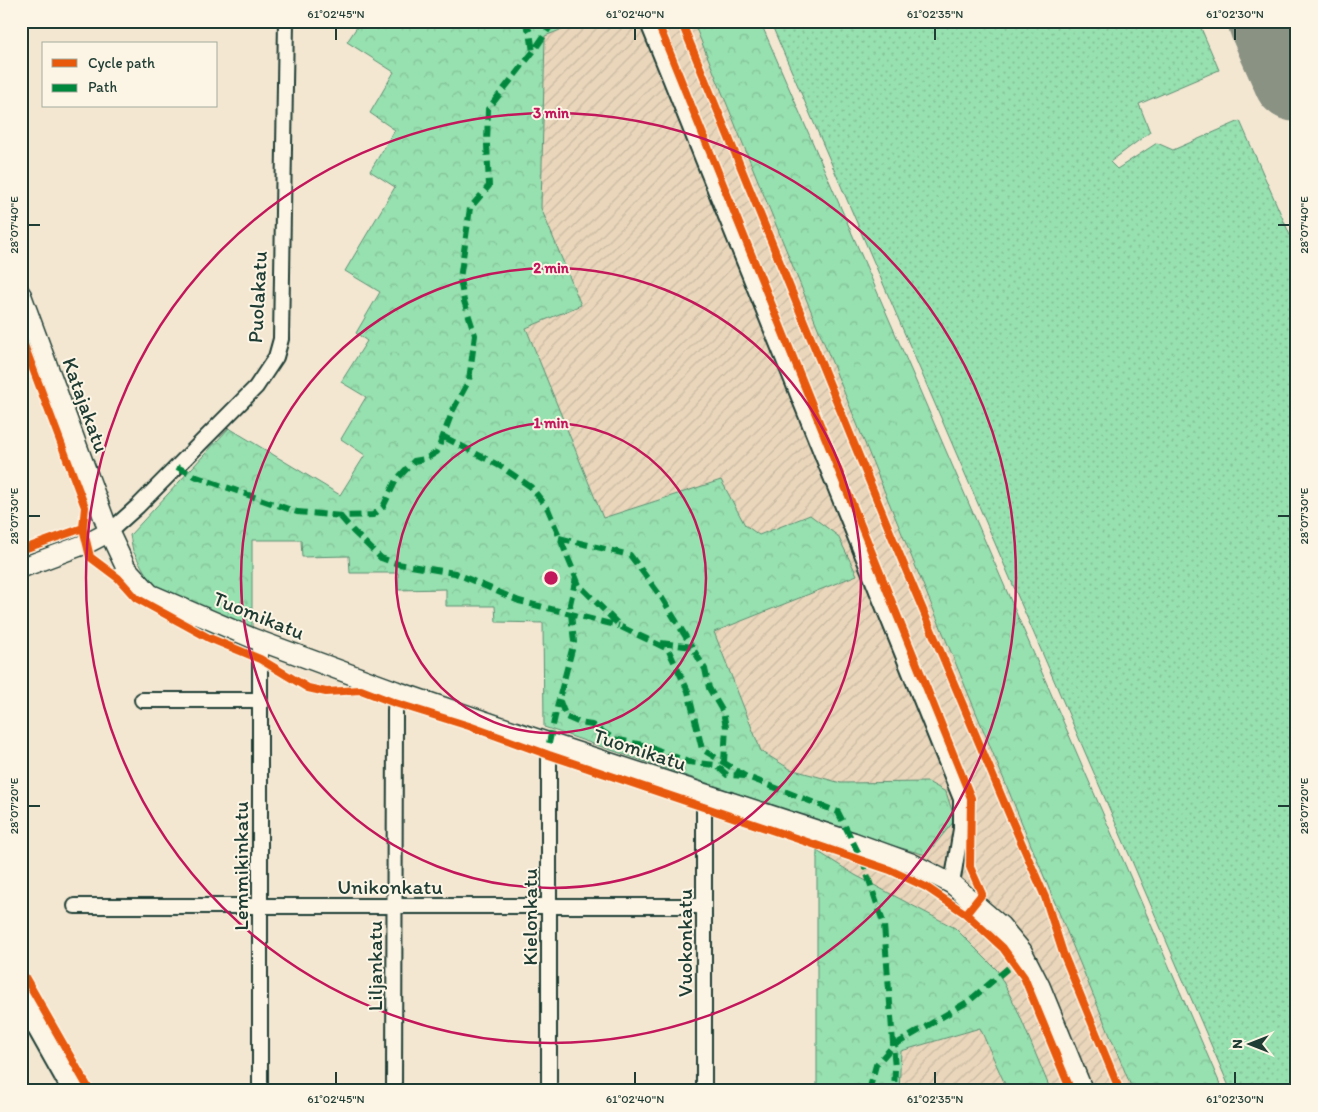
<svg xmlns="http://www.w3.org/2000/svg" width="1318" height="1112" viewBox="0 0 1318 1112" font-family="Itim,sans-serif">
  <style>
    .industrial { fill: url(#industrial-furrows) }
    .grass { fill: url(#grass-dots); stroke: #5b8e72 }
    .forest { fill: url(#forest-crowns); stroke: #5b8e72 }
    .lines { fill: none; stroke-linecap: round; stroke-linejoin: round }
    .runway { stroke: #8a9283; stroke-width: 88 }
    .street-casing { stroke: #1f3d34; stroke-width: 18 }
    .secondary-casing { stroke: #1f3d34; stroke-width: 22 }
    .primary-casing { stroke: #1f3d34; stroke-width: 25 }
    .street { stroke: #fcf5e5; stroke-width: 14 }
    .secondary { stroke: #fcf5e5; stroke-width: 19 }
    .primary { stroke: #fcf5e5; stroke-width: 21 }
    .quiet { stroke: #00873e; stroke-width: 6; stroke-dasharray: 12 6; stroke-linecap: butt }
    .cycleway-casing { stroke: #fcf5e5; stroke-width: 11 }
    .cycleway { stroke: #e8590c; stroke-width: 8 }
    .ticks { fill: none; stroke: #1f3d34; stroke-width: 2 }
    .ring { fill: none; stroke: #c2185b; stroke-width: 2.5 }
    .labels { text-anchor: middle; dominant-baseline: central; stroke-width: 4; stroke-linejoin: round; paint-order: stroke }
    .street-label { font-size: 21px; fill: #1f3d34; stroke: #fcf5e5 }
    .centre { fill: #c2185b; stroke: #fcf5e5; stroke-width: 2.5 }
    .ring-label { font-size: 15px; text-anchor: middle; font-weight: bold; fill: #c2185b; stroke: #fcf5e5; stroke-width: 4; stroke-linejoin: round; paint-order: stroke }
    .neatline { fill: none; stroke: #1f3d34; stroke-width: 2 }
    .ticks-label { font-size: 12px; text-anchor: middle; fill: #1f3d34 }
  </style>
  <defs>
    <pattern id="industrial-furrows" width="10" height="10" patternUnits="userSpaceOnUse" patternTransform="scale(1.25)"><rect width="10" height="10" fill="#ead6bb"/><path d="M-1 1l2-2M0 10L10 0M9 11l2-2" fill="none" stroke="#c8b9a1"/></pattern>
    <pattern id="grass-dots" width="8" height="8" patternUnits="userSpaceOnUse" patternTransform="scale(1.25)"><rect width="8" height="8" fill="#97e0af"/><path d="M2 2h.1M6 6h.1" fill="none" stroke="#82c197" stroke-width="1.8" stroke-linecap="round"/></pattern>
    <pattern id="forest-crowns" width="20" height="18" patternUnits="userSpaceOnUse" patternTransform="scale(1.25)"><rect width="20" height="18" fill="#97e0af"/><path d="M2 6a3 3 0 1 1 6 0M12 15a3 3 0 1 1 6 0" fill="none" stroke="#82c197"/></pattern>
  </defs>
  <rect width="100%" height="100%" fill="#f4e7d2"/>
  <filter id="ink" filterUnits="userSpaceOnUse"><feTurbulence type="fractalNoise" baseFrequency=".02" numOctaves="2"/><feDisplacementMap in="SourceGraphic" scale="10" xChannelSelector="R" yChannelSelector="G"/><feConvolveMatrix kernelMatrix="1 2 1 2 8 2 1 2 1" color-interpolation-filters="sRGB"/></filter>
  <g filter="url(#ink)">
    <!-- industrial -->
    <path class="industrial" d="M583,21H693L888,500L1133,1091H1051L1017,1009L997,970L955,928L855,875L817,851L823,823L876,841L893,845L928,782L841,783L790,769L761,752L714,632L857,575L810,515L759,535L745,525L721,480L603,518L526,328L581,305L541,208L545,36Z
      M980,1028L1008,1091H899L901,1051Z"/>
    <!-- grass -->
    <path class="grass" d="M770,21H1198L1219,70L1139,104L1150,132L1110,162L1117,169L1157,143L1173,150L1240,121L1297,251V1091H1231Z"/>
    <!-- forest -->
    <path class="forest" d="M361,21H583L545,36L541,208L581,305L526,328L603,518L721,480L745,525L759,535L810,515L838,536L857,575L714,632L761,751L790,769L841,783L928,782L946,792L955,820L926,855L876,841L544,727L543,623L496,622L495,606H446V589L398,590V573H350L349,556L302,557L301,540H252V635L152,585L133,551L130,535L229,428L340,495L365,455L341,439L366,397L341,382L367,341L356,333L380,292L345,271L395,187L370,171L395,130L370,113L394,72L347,42Z
      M693,21H760L1223,1091H1133L888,500Z
      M817,851L855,875L955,928L997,970L1017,1009L1051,1091H1008L980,1028L901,1051L899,1091H817Z"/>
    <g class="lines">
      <!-- runway -->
      <path class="runway" d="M1272,21L1297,78"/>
      <!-- street casing -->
      <g class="street-casing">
        <path id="street" d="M647,21L961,799V829L952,884
          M109,532L138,506L256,387L276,357L281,339L286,21
          M260,641V1091
          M142,700H260
          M549,743V1091
          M75,906H704
          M394,1091L395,711L396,691
          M704,1091V795"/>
      </g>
      <!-- secondary casing -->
      <g class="secondary-casing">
        <path id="secondary" d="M21,294L109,532L126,568L150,594L252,638L396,691L543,741L853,842L911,863L952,884L1001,926L1022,951L1040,986L1083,1091
          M21,568L88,543L109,532"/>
      </g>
      <!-- primary casing -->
      <g class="primary-casing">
        <path id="primary" d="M21,997L74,1091"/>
      </g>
      <!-- street -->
      <use href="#street" class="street"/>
      <!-- secondary -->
      <use href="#secondary" class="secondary"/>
      <!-- primary -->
      <use href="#primary" class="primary"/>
      <!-- quiet -->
      <path class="quiet" d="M524,21L530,32L533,52
        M444,437L500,466L531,487L548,509L579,585L621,627L668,649L688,691L702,749L745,776L838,812L863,862L884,925L895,1069L894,1091
        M177,467L197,477L297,512L343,516L373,515L383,507L396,480L414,461L425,459L437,452L453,410L469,380L475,335L464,301L460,279L470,208L489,186L487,145L488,109L533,52L554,21
        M340,516L353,531L381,558L398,564L455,573L519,601L619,626
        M559,538L630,555L662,598L692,647
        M576,578L570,604L574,642L559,699L566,717L580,723L592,725L614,739L648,746L688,762L716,765L727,775L745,776
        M661,643L692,647L705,669L709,688L723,712L726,727L724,762
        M549,743L559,699
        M869,1091L876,1065L893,1046L969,1001L1014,963"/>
      <!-- cycleway casing -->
      <g class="cycleway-casing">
        <path id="cycleway" d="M657,21L971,798L970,867L982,894L966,914
          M681,21L893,539L1009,814L1045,897L1063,953L1120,1091
          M21,337L85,507L83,528L90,557L118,578L136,598L209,638L260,659L308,688L326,692L361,690L395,703L469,726L549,755L890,870L926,887L966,914L1003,948L1024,977L1071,1091
          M21,550L83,528
          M21,970L90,1091"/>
      </g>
      <!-- cycleway -->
      <use href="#cycleway" class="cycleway"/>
    </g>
  </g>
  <!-- ticks -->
  <path class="ticks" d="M336,28V40M635,28V40M935,28V40M1235,28V40M28,225H40M1278,225H1290M28,516H40M1278,516H1290M28,806H40M1278,806H1290M336,1072V1084M635,1072V1084M935,1072V1084M1235,1072V1084"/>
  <!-- distance rings -->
  <g class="ring">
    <circle cx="551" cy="578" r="155"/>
    <circle cx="551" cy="578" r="310"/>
    <circle cx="551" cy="578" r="465"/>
  </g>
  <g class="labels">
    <!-- street labels -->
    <g class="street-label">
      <text transform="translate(257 297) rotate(-87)">Puolakatu</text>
      <text transform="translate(86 405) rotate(70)">Katajakatu</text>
      <text transform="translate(259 615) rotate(22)">Tuomikatu</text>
      <text transform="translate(640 749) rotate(18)">Tuomikatu</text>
      <text transform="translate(240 866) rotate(-90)">Lemmikinkatu</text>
      <text x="390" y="886">Unikonkatu</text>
      <text transform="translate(529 917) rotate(-90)">Kielonkatu</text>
      <text transform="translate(684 943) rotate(-90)">Vuokonkatu</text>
      <text transform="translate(374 966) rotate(-90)">Liljankatu</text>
    </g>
  </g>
  <circle cx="551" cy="578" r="8" class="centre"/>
  <g class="ring-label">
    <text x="551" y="118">3 min</text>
    <text x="551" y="273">2 min</text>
    <text x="551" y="428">1 min</text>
  </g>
  <!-- margin -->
  <rect width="1318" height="1112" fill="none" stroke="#fcf5e5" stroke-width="55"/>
  <!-- legend -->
  <rect x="42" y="42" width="175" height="65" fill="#fcf5e5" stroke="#a4ab9e"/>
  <rect x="52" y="59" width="25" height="8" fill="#e8590c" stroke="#a4ab9e"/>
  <text x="88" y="68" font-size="15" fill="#1f3d34">Cycle path</text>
  <rect x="52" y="84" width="25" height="8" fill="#00873e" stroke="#a4ab9e"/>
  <text x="88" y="92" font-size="15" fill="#1f3d34">Path</text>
  <!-- north arrow -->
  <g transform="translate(1250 1044) rotate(270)" stroke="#fcf5e5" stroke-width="4" paint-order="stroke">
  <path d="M0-4L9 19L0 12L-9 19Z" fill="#1f3d34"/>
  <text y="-8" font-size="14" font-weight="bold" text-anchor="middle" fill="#1f3d34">N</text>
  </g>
  <rect x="28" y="28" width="1262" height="1056" class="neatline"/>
  <g class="ticks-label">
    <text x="336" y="18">61°02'45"N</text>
    <text x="635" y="18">61°02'40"N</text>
    <text x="935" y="18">61°02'35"N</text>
    <text x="1235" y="18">61°02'30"N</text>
    <text transform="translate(1304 225) rotate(-90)" y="4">28°07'40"E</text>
    <text transform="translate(14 225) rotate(-90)" y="4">28°07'40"E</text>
    <text transform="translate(1304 516) rotate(-90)" y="4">28°07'30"E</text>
    <text transform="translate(14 516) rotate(-90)" y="4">28°07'30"E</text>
    <text transform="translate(1304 806) rotate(-90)" y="4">28°07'20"E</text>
    <text transform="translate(14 806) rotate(-90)" y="4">28°07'20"E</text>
    <text x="336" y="1103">61°02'45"N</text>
    <text x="635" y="1103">61°02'40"N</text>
    <text x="935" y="1103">61°02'35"N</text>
    <text x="1235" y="1103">61°02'30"N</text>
  </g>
</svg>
